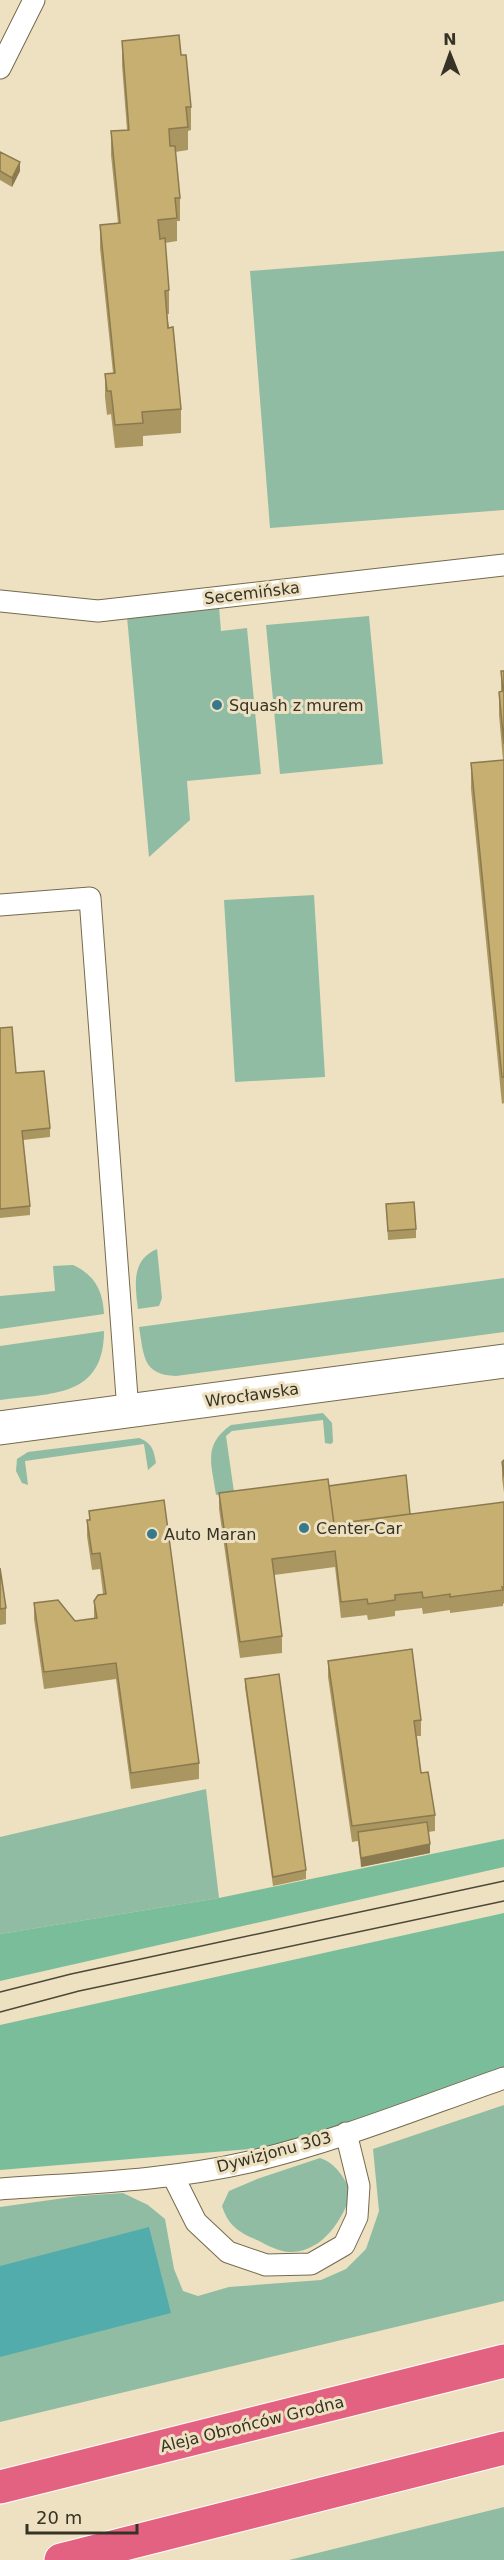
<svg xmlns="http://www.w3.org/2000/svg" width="504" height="2560" viewBox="0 0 504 2560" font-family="'DejaVu Sans',sans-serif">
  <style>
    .green { fill: #90bca4 }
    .forest { fill: #7abd9a }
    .water { fill: #53acac }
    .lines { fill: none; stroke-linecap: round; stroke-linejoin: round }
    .lane-casing { stroke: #756a4e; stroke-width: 23 }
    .secondary-casing { stroke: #756a4e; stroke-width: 35 }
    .highway-casing { stroke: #fff; stroke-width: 35 }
    .lane { stroke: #fff; stroke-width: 21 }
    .secondary { stroke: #fff; stroke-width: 33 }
    .highway { stroke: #e36281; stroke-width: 33 }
    .tram { stroke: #4c4738; stroke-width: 1.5 }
    .wall { fill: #aa9661 }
    .shaded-wall { fill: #8b7a4f }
    .building { fill: #c6af71; stroke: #8b7a4f; stroke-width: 1.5 }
    .poi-dot { fill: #37798b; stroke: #ede1c1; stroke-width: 2 }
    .labels { text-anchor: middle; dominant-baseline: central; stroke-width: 6; stroke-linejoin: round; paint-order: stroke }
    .street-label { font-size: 16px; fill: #363225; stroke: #ede1c1 }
    .poi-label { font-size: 16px; fill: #363225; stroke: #ede1c1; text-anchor: start }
  </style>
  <rect width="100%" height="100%" fill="#ede1c1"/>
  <!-- green -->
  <path class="green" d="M504,251V510L270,528L250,271Z
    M219,607L221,631L247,628L261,774L187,781L190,820L149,857L127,617Z
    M369,616L383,764L280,774L266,625Z
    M314,895L325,1077L235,1082L224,900Z
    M157,1249L162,1298L159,1306L138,1309C135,1285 131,1260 157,1249Z
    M73,1265C95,1275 103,1291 104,1314L0,1329V1296L55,1291L53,1266Z
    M504,1278V1332L176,1376C142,1375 144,1355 139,1327Z
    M104,1331C104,1398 51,1393 0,1400V1346Z
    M323,1413L332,1423L333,1442L331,1444L325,1443L323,1420L232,1431L226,1436L234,1492L216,1495C212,1465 202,1445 231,1425Z
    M139,1438C152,1443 154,1450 156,1463L148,1470L144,1444L25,1461L28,1485L22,1483L16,1471L17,1459L28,1452Z
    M206,1789L219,1898L0,1934V1837Z
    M504,2105V2301L0,2422V2207L79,2196L123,2193L148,2205L165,2219L174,2269L183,2291L198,2296L229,2287L321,2280L346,2269L366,2249L379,2211L373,2149Z
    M320,2158C337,2164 343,2177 352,2192C343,2218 324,2251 292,2252C281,2253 267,2245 257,2240C238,2232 228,2225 222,2206L229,2191L257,2179Z
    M504,2507V2560H289Z"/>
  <!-- forest -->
  <path class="forest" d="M504,1839V1867L0,1981V1934L219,1898Z
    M504,1913V2072L370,2117L263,2148L0,2170V2025Z"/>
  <!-- water -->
  <path class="water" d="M149,2227L171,2313L0,2357V2266Z"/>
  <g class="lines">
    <!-- lane casing -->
    <g class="lane-casing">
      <path id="lane" d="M0,68L34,0
        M0,601L98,611L504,565
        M0,905L90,898L128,1411
        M173,2176L196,2222L228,2252L266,2265L311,2264L344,2245L357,2217L359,2186L346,2133
        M0,2189C83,2183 167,2181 249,2162C335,2142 421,2107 504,2078"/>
    </g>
    <!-- secondary casing -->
    <g class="secondary-casing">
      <path id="secondary" d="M0,1428L504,1361"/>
    </g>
    <!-- highway casing -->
    <g class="highway-casing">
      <path id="highway" d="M0,2487L504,2361
        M61,2560L504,2448"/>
    </g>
    <!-- lane -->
    <use href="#lane" class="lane"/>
    <!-- secondary -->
    <use href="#secondary" class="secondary"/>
    <!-- highway -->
    <use href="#highway" class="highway"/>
    <!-- tram -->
    <path class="tram" d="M0,1992L71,1974L504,1881
      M0,2012L79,1991L504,1901"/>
  </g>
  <!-- wall -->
  <path class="wall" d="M122,41L181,55L191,107V130L188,131V150L175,152L180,198V221H177V241L165,243L169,290V314H167L181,409V433L143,436V446L115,448L111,414L107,415L105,397V374L113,373L100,248V225L118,223L111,155V131L127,130L122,65Z
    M0,152L20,171L12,187L0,180Z
    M501,671H504V1103L502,1104L471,789V763L503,760L499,715V692L501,691Z
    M0,1028L16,1073L50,1128V1137L23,1140L30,1206V1215L0,1218Z
    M386,1204L416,1229V1238L388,1240Z
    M504,1460V1493L502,1478V1462Z
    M329,1486L410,1514L504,1502V1604L503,1603V1606L450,1613V1610L423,1614L422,1608L395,1611V1616L368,1620L367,1615L341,1618L335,1567L274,1575L282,1636V1653L240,1658L219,1509V1493Z
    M89,1511L199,1763V1779L131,1789L116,1679L44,1689L34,1619V1603L75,1621L94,1619V1601L103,1594L100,1569L92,1570L87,1536V1520H89Z
    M0,1568L6,1608V1624L0,1625Z
    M328,1661L421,1720V1736H417L421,1773L435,1815V1831L428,1832L430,1853L361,1867L358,1841L352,1842L328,1677Z
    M245,1679L306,1870V1879L273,1886L245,1687Z"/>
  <!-- shaded-wall -->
  <path class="shaded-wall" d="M20,162V171L12,187V178Z
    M430,1844V1853L361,1867V1858Z"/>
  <!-- building -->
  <path class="building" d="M179,35L181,55H186L191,107H186L188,127L169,129L170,146H175L180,198H175L177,218L158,220L160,239L165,238L169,290L165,291L168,328L173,327L181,409L142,412L143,423L115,425L111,391H107L105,374L115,373L100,225L120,223L111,131L129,130L122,41Z
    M0,152L20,162L12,178L0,171Z
    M501,671H504V744L499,692L503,691Z
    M504,760V1077H502L471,763Z
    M12,1027L16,1073L44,1071L50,1128L22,1131L30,1206L0,1209V1028Z
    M414,1202L416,1229L388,1231L386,1204Z
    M504,1460V1477L502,1462Z
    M406,1475L410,1514L334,1524L329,1486Z
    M328,1479L334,1524L504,1502V1588L502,1587L503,1590L450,1597V1594L423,1598L422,1592L395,1595V1600L368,1604L367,1599L341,1602L335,1551L272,1559L282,1636L240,1642L219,1493Z
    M164,1500L199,1763L131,1773L116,1663L44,1672L34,1603L58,1600L75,1621L97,1618L94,1601L98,1595L106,1594L100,1553L92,1554L87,1520H90L89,1511Z
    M0,1568L6,1608L0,1609Z
    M412,1649L421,1720L414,1721L421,1773L428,1772L435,1815L352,1826L328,1661Z
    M279,1674L306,1870L273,1877L245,1679Z
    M427,1822L430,1844L361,1858L358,1832Z"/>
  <!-- markers -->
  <g class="poi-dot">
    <circle cx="217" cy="705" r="6"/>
    <circle cx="304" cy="1528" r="6"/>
    <circle cx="152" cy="1534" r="6"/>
  </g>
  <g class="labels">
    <!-- street labels -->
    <g class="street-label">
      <text transform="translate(252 593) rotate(-7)">Secemińska</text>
      <text transform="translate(252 1395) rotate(-8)">Wrocławska</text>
      <text transform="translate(274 2152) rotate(-15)">Dywizjonu 303</text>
      <text transform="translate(252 2424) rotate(-14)">Aleja Obrońców Grodna</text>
    </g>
    <!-- poi labels -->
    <g class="poi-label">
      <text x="229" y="705">Squash z murem</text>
      <text x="316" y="1528">Center-Car</text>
      <text x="164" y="1534">Auto Maran</text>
    </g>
  </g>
  <!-- north arrow -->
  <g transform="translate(450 54) rotate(359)" stroke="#ede1c1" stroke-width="4.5" paint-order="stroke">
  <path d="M0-4.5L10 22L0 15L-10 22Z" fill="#363225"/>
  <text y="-9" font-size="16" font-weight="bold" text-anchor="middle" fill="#363225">N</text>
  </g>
  <!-- scale -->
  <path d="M27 2524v9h110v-9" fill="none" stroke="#363225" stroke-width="3"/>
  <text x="36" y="2524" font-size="18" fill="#363225" stroke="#ede1c1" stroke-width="4.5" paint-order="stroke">20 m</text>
</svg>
